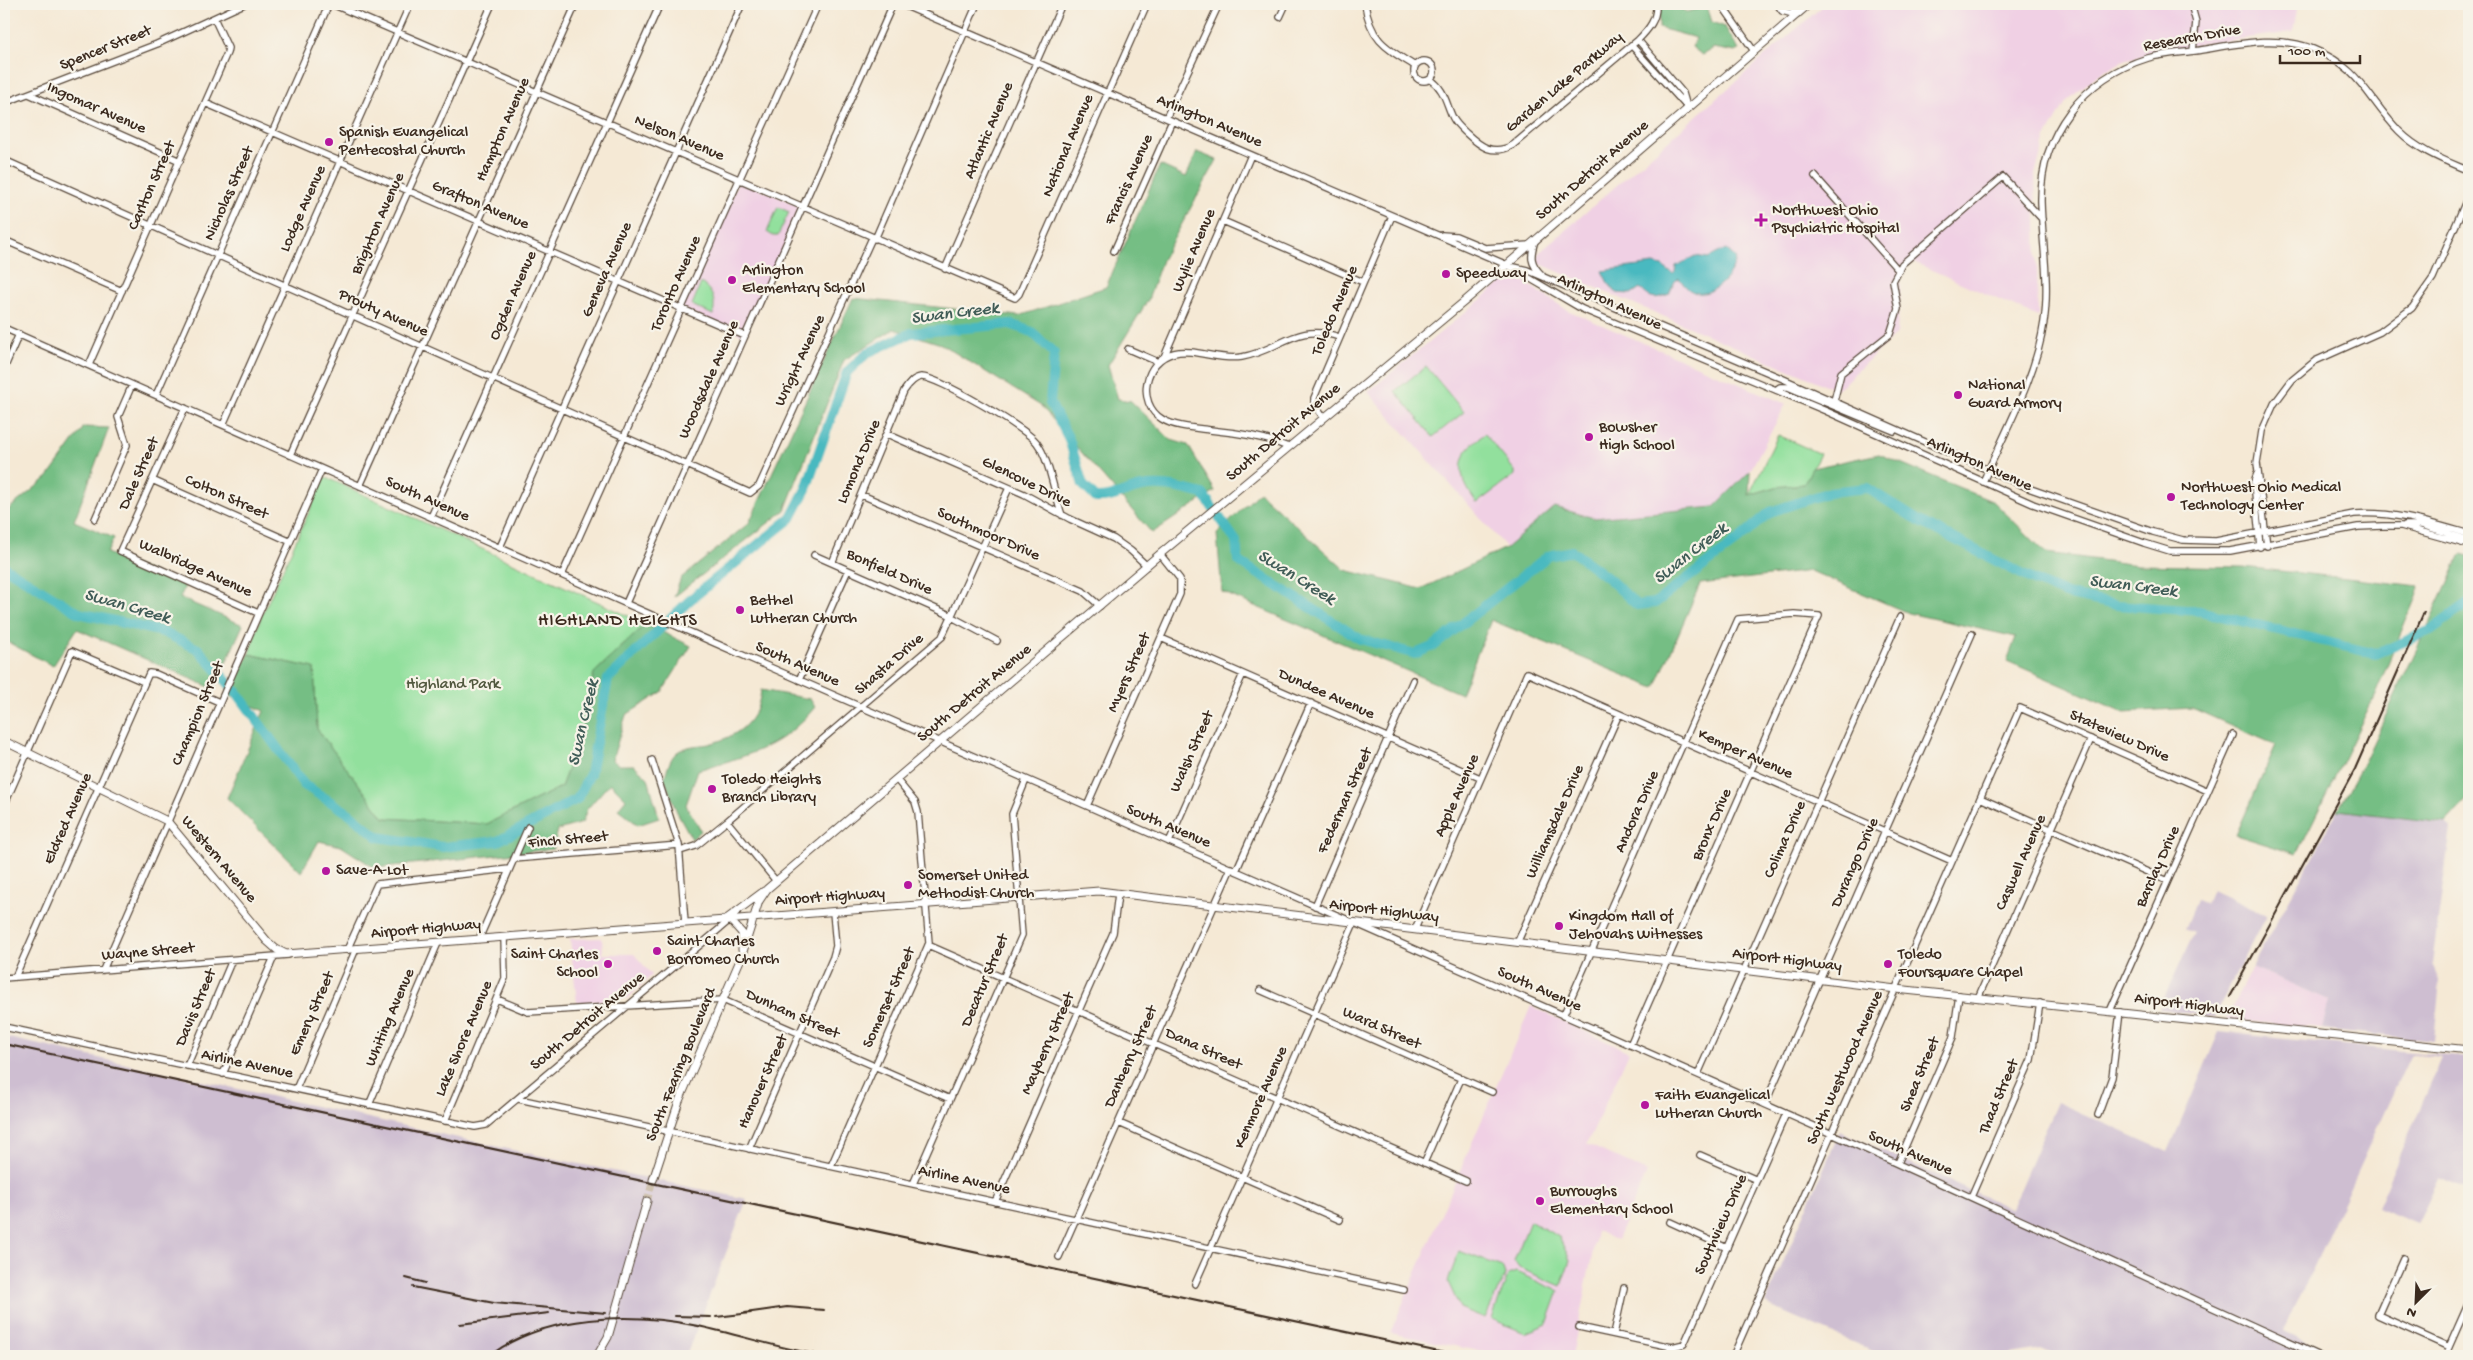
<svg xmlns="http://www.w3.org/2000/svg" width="2473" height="1360" viewBox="0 0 2473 1360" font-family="'Gochi Hand',sans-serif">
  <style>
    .built { fill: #f0d0e4 }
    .industrial { fill: #cebed1 }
    .green { fill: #92e09d; stroke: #66855e }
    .forest { fill: #75be84; stroke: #587451 }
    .water { fill: #4ab9c0; stroke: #42726f }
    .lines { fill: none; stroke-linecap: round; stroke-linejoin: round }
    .river { stroke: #4ab9c0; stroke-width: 10 }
    .major-tunnel { stroke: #d0c3b0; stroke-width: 7; stroke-dasharray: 7 3.5; stroke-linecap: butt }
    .minor-casing { stroke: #574739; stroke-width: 8 }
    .major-casing { stroke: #574739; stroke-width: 9 }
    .minor { stroke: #fff; stroke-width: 5.5 }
    .major { stroke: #fff; stroke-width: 7 }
    .rail { stroke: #3b2a1e; stroke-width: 2 }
    .poi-dot { fill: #b5179e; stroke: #f7f3e8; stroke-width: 2 }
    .labels { text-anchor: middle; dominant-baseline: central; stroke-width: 4.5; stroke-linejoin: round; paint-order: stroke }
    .street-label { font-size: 16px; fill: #3b2a1e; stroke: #f7f3e8 }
    .poi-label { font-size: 16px; fill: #3b2a1e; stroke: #f7f3e8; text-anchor: start }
    .park-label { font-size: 16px; fill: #51583e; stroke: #f7f3e8 }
    .water-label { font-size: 18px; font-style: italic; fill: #405c57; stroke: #f7f3e8 }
    .neighbourhood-label { font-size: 18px; letter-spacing: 1px; fill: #3b2a1e; stroke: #f7f3e8 }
  </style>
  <rect width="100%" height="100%" fill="#f7f3e8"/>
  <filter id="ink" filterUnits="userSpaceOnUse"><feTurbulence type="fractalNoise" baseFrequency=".02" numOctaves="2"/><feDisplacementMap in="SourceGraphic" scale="10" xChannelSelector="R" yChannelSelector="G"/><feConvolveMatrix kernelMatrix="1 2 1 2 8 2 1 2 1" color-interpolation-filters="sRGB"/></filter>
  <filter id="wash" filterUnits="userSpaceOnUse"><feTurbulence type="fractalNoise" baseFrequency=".0096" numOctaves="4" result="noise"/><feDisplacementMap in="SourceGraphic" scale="20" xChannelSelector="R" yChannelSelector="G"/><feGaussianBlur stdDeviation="1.12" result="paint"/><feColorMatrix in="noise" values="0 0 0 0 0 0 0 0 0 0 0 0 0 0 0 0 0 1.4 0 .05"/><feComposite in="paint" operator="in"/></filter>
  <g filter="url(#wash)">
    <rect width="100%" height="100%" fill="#f5e9d5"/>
    <!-- built -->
    <path class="built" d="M1825,4H2298L2293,32L2200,44L2127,59L2096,76L2066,102L2046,138L2035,173L2038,317L1909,260L1902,268L1897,333L1837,390L1538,263L1539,253Z
      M739,180L802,207L745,336L681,308Z
      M1512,274L1567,310L1786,404L1750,471L1714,507L1594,518L1554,507L1507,548L1368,392Z
      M602,938L603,954H634L652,975L628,998L577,1003L570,939Z
      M2252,967L2329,1000L2322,1029L2226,1019Z
      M1531,1006L1629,1052L1587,1144L1647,1172L1617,1240L1597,1231L1572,1356H1504L1390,1333Z"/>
    <!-- industrial -->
    <path class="industrial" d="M2338,810L2446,823L2451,828L2432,963L2440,980L2434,1041L2322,1029L2329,1000L2252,967Z
      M2212,890L2266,915L2214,1017L2159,1009L2194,933L2185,929L2197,900L2206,904Z
      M2219,1032L2469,1058V1191L2439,1178L2417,1224L2377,1207L2442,1058L2411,1054L2284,1331L2337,1356H2057L2041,1349L2000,1356H1884L1765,1304L1840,1131L2011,1209L2057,1102L2168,1152Z
      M4,1037L517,1151L747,1199L686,1356H4Z"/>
    <!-- green -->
    <path class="green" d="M778,207L789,212L778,236H773L767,232Z
      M701,283C713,291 716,301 713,315L692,305Z
      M1426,366L1464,412L1433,437L1395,391Z
      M1485,434L1515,471V475L1477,503C1457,476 1453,455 1485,434Z
      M1778,435L1820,454L1804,484L1776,487L1749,495Z
      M325,477L646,624L594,673L582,731L561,787L487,824L384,818L317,729L314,668L249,654L261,617Z
      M1530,1221L1559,1237L1570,1260L1561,1286L1519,1268L1514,1261Z
      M1459,1251L1502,1267L1505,1275L1485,1318L1460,1308L1448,1282Z
      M1516,1272L1559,1291L1547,1324L1525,1333L1492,1319L1508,1275Z"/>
    <!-- forest -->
    <path class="forest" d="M1660,4H1670L1687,12L1707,6L1712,22L1725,27L1739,50L1735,52L1714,48L1702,55L1692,47L1696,38L1659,28Z
      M1197,152L1217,160L1162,260L1148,300L1108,365L1118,399L1131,401L1171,440L1188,445L1215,491L1152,533L1041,406L941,344L894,329L844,360L785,510L674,597L681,578L749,523L853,298L1019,316L1106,287L1160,165L1186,177Z
      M84,427L109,428L74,521L114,538L107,553L185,586L180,598L243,625L214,689L77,629L53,666L4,640V513L48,477Z
      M1879,454L1994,502L2046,553L2138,565L2243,567L2420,586L2375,695L2297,854L2236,835L2276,745L2192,708L2123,712L2007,661L2016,637L1908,613L1811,571L1700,584L1655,688L1491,620L1461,694L1222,592L1217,534L1259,492L1345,570L1421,589L1506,548L1554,507L1594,518L1714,507L1750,471L1749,495L1776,487L1804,484L1812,468Z
      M2461,554L2469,556V798L2446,823L2338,810L2365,760Z
      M646,624L691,646L662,692L626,715L612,760L619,765H634L648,778L659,818L638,825L618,809L626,799L610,783L587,809L582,823L558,830L553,849L375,868L341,846L319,841L301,872L227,798L264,711L228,695L249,654L314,668L317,729L384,818L487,824L561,787L582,731L594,673Z
      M761,690L810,699L815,707C782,748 746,756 698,770L686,805L701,831L692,839L677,812L664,778C667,771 670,758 676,753C686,745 697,746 709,744C739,736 758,721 761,690Z"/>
    <!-- water -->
    <path class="water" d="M1726,249L1736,258C1734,274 1714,296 1697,293C1688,291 1684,285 1679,278L1675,281L1669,294C1656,300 1649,299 1640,288L1631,294L1617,293L1608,283L1602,271L1654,264L1662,266L1673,274L1675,272L1676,266L1695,256L1708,258Z"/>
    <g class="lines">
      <!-- river -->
      <path class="river" d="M4,567L79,613L163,632L198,649L238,694L304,785L350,814L378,837L443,847L498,841L577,799L590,774L608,679L691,599L791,518L806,489L847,372L867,353L911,333L1010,324L1032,332L1054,353L1050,403L1069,439L1083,485L1096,498C1113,499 1126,490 1142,487C1164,483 1182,489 1203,494L1236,541L1238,561L1360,639L1415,654L1434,646L1548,556L1572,551L1609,579L1637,605L1655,603L1738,540L1770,512L1830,492L1867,488L1919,521L2035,581L2065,594L2117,605L2200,611L2376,654L2431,630L2469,603"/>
    </g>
  </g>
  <g filter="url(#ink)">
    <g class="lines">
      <!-- major-tunnel -->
      <path class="major-tunnel" d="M647,1201L653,1180"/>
      <!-- minor casing -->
      <g class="minor-casing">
        <path id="minor" d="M332,4L1015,298L1019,294L1147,4
          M901,4L1507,265L1582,309L1826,411L2033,504L2144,543L2170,551H2230L2358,527L2382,526H2401L2469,545
          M1365,4C1370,40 1386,48 1415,66
          M1721,4L1754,51
          M1777,4L1782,11L1797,15
          M1791,4L1797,15
          M2191,4L2196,22L2193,51
          M1280,17L1286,4
          M1638,40L1683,93L1687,107
          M1631,45L1687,107
          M1414 71a10 10 0 1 1 20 0a10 10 0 1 1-20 0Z
          M1430,79C1445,89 1446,104 1453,118C1456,124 1461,128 1466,133C1481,147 1493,156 1513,145L1638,40C1649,29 1657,19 1656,4
          M29,94L180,161
          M4,103L157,44L244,4
          M205,103L745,336
          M1166,118L1219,4
          M4,160L750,493L759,486L872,238
          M1815,176L1899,271
          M1223,221L1363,282
          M1442,235L1456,236L1485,248L1530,245
          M875,239L977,4
          M4,240L122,291
          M1535,241C1530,256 1530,264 1542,275
          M1114,251L1172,121
          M1514,267L1527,270L1781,378L2031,489L2153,532L2183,540L2216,541L2354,514C2394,511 2431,523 2469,534
          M945,269L1062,4
          M4,328L708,640L1348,920
          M1128,349L1158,362
          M1164,357L1251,155
          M89,365L227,53L228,48L214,18
          M4,369L19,334
          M1776,390L1780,387H1788L1894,431
          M156,395L329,4
          M1834,401L1841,373L1890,334L1898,309L1893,281L1902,264L2003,177L2042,219
          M185,408L120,551L258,613
          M1323,417L1314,404V398L1392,216
          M223,425L410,4
          M887,434L1024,494L1070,519L1114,539L1131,551L1147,566
          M1288,447C1263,436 1237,433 1210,430C1195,428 1175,427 1162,419C1136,403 1144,360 1174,353C1195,348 1219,361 1242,357C1281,350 1296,322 1339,337
          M290,455L492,4
          M2257,474L2254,482L2260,547
          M152,480L289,541
          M1983,482C2005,431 2036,378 2044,322C2050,283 2042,241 2041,202C2040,134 2083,78 2148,58C2163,54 2179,53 2195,51C2234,45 2275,34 2313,49C2361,68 2367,98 2399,131C2419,151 2444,160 2469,171
          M360,486L576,4
          M862,495L1083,591L1100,606
          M431,517L660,4
          M95,519L127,445L118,417L132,385
          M2405,525H2421L2469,540
          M2267,546L2257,463L2262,431L2274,404L2292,380L2315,361L2380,332L2412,308L2433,278L2469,194
          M500,547L742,4
          M814,555L952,616
          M832,563L904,391C908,385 913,378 921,377C936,376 1028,429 1037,443C1050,461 1054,494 1062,515
          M562,575L818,4
          M626,603L893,4
          M952,617L997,641
          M1161,638L1480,778
          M799,680L848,570
          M652,760L679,845L685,923
          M1980,798L2168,881
          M4,806L72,651L144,682
          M1087,806L1180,594V579L1160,554
          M727,821L776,881
          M1169,842L1243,674
          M680,851L696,846L727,821L942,637L1009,488
          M514,859L679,845
          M1236,871L1311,703
          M1315,906L1413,680
          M1357,924L1832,1134L2319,1356
          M1415,929L1527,673L1952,861
          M479,939L528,827
          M1518,941L1619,714
          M928,945L1466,1181
          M347,950L377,884L509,869
          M103,970L322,469
          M15,977L149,673L156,674L219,702
          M4,978L288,955
          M1260,990L1492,1092
          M1978,998L2091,739
          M497,999L528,1012L723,1000L950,1099
          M2110,1011L2233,735
          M1563,1016L1738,619L1794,614L1819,616L1630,1045
          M4,1027L475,1127L486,1125L730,920
          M187,1066L232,960
          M223,1074L274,957
          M1698,1074L1900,617
          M296,1089L356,949
          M519,1099L1404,1290
          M1765,1104L1972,634
          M369,1105L438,943
          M2098,1115L2112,1077L2120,1012
          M445,1121L505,978L504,937
          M1119,1123L1340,1220
          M749,1149L833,957L836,946L833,912
          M1700,1155L1757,1180
          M1424,1163L1461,1079
          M1898,1163L1953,1037L1959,995
          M831,1166L929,943L918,812L915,802L896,779
          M913,1184L1022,935L1012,814L1026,780
          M1971,1197L2031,1060L2040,1003
          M995,1202L1113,933L1118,894
          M1670,1222L1727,1248
          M1059,1257L1231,868
          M2403,1259L2378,1315L2449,1347
          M1195,1284L1354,923
          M1579,1327L1672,1347L1684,1344L1786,1114
          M1614,1334L1624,1288
          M1733,1356L2020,708L2208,791
          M2445,1356L2469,1302"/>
      </g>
      <!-- major casing -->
      <g class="major-casing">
        <path id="major" d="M4,741L167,821L267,941L276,949L286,954L1099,891L1896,989L2469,1050
          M725,920L764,891
          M730,920L742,933V950
          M653,1180L679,1101L741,958L759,901L767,889L1160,554L1465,301L1809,4
          M597,1356L608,1337L647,1201"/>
      </g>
      <!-- minor -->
      <use href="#minor" class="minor"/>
      <!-- major -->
      <use href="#major" class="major"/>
      <!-- rail -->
      <path class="rail" d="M2230,997L2355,769L2424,612
        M4,1044L1458,1356
        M406,1278L425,1283
        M413,1287L494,1303L606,1313
        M745,1313L787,1307L824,1310
        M675,1316L711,1317
        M716,1317L751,1313
        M460,1324L549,1313
        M489,1356C544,1314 632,1312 698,1326C741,1335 783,1350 827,1356"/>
    </g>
  </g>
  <!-- markers -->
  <g class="poi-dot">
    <circle cx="329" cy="142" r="5"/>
    <path d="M1758.5 212.5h5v5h5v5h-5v5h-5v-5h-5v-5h5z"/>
    <circle cx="1446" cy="274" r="5"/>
    <circle cx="732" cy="280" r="5"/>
    <circle cx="1958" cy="395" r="5"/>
    <circle cx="1589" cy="437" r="5"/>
    <circle cx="2171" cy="497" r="5"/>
    <circle cx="740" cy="610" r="5"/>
    <circle cx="712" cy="789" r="5"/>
    <circle cx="326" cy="871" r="5"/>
    <circle cx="908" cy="885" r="5"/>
    <circle cx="1559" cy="926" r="5"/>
    <circle cx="657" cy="951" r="5"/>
    <circle cx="608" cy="964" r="5"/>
    <circle cx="1888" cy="964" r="5"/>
    <circle cx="1645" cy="1105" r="5"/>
    <circle cx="1540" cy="1201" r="5"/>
  </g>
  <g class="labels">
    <!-- street labels -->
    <g class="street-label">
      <text transform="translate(2192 39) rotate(-10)">Research Drive</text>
      <text transform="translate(106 49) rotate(-22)">Spencer Street</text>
      <text transform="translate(1565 83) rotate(-40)">Garden Lake Parkway</text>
      <text transform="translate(96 109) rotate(24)">Ingomar Avenue</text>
      <text transform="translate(1209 122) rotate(23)">Arlington Avenue</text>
      <text transform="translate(504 130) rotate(-66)">Hampton Avenue</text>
      <text transform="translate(990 131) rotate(-67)">Atlantic Avenue</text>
      <text transform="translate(679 139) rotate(23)">Nelson Avenue</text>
      <text transform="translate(1069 146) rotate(-67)">National Avenue</text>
      <text transform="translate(1593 171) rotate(-41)">South Detroit Avenue</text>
      <text transform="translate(1130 180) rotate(-66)">Francis Avenue</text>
      <text transform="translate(153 186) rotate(-66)">Carlton Street</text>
      <text transform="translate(230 194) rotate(-66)">Nicholas Street</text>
      <text transform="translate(480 206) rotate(23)">Grafton Avenue</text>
      <text transform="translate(304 209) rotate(-66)">Lodge Avenue</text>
      <text transform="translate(379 224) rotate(-66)">Brighton Avenue</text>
      <text transform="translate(1195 251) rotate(-67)">Wylie Avenue</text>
      <text transform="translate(608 270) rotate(-66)">Geneva Avenue</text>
      <text transform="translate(677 284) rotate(-66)">Toronto Avenue</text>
      <text transform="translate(514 296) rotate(-66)">Ogden Avenue</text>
      <text transform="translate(1609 303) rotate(25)">Arlington Avenue</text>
      <text transform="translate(1336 311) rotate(-67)">Toledo Avenue</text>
      <text transform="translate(383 314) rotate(24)">Prouty Avenue</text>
      <text transform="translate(801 361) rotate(-65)">Wright Avenue</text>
      <text transform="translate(710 380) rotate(-66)">Woodsdale Avenue</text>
      <text transform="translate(1284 433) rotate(-40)">South Detroit Avenue</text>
      <text transform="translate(860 462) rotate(-67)">Lomond Drive</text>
      <text transform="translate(1979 465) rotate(24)">Arlington Avenue</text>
      <text transform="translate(140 474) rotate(-66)">Dale Street</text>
      <text transform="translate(1026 483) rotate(26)">Glencove Drive</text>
      <text transform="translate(226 498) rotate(24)">Colton Street</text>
      <text transform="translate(427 500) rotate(24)">South Avenue</text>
      <text transform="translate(988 535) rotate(24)">Southmoor Drive</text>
      <text transform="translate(195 569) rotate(24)">Walbridge Avenue</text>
      <text transform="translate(889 573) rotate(24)">Bonfield Drive</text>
      <text transform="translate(797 665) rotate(24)">South Avenue</text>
      <text transform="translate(890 665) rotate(-41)">Shasta Drive</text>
      <text transform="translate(1130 673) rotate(-66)">Myers Street</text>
      <text transform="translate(975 694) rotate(-40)">South Detroit Avenue</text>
      <text transform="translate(1326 695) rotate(24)">Dundee Avenue</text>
      <text transform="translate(199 714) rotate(-67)">Champion Street</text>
      <text transform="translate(2119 737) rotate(24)">Stateview Drive</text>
      <text transform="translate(1193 752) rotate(-66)">Walsh Street</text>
      <text transform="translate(1745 755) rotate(24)">Kemper Avenue</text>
      <text transform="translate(1458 796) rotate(-66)">Apple Avenue</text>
      <text transform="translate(1346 801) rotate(-66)">Federman Street</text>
      <text transform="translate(1638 812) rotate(-66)">Andora Drive</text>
      <text transform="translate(69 819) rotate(-66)">Eldred Avenue</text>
      <text transform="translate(1556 822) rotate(-66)">Williamsdale Drive</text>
      <text transform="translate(1713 825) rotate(-66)">Bronx Drive</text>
      <text transform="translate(1168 827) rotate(23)">South Avenue</text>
      <text transform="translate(1786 840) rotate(-66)">Colima Drive</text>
      <text transform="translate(568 841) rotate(-5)">Finch Street</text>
      <text transform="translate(218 860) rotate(50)">Western Avenue</text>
      <text transform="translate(1856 863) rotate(-66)">Durango Drive</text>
      <text transform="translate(2022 863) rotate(-66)">Caswell Avenue</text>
      <text transform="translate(2159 867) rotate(-66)">Barclay Drive</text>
      <text transform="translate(830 898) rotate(-4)">Airport Highway</text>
      <text transform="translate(1384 912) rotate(7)">Airport Highway</text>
      <text transform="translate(426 930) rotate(-5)">Airport Highway</text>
      <text transform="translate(148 953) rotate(-5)">Wayne Street</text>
      <text transform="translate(1787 961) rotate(7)">Airport Highway</text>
      <text transform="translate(986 981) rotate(-67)">Decatur Street</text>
      <text transform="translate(1539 990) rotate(24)">South Avenue</text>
      <text transform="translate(890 998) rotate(-66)">Somerset Street</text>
      <text transform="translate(2189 1006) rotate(7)">Airport Highway</text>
      <text transform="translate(197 1008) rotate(-67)">Davis Street</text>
      <text transform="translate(313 1014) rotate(-66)">Emery Street</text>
      <text transform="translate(792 1015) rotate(24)">Dunham Street</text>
      <text transform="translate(391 1018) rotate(-67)">Whiting Avenue</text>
      <text transform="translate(588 1022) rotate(-40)">South Detroit Avenue</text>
      <text transform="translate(1381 1029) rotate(24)">Ward Street</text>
      <text transform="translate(465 1039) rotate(-67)">Lake Shore Avenue</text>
      <text transform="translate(1049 1044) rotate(-66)">Mayberry Street</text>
      <text transform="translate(1203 1050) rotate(24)">Dana Street</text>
      <text transform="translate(1132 1057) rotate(-66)">Danberry Street</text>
      <text transform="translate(247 1065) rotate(12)">Airline Avenue</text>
      <text transform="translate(682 1065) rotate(-68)">South Fearing Boulevard</text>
      <text transform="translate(1846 1068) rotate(-66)">South Westwood Avenue</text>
      <text transform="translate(1921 1075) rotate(-67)">Shea Street</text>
      <text transform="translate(764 1082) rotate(-66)">Hanover Street</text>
      <text transform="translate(2000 1097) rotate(-67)">Thad Street</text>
      <text transform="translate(1262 1098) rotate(-66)">Kenmore Avenue</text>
      <text transform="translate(1910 1154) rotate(24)">South Avenue</text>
      <text transform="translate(964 1181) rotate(12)">Airline Avenue</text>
      <text transform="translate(1722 1225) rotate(-66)">Southview Drive</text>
    </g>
    <!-- poi labels -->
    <g class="poi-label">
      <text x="339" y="133">Spanish Evangelical<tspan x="339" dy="18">Pentecostal Church</tspan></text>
      <text x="1772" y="211">Northwest Ohio<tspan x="1772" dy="18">Psychiatric Hospital</tspan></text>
      <text x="742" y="271">Arlington<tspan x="742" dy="18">Elementary School</tspan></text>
      <text x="1456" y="274">Speedway</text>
      <text x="1968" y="386">National<tspan x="1968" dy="18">Guard Armory</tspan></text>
      <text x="1599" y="428">Bowsher<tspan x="1599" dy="18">High School</tspan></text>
      <text x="2181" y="488">Northwest Ohio Medical<tspan x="2181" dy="18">Technology Center</tspan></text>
      <text x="750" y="601">Bethel<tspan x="750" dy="18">Lutheran Church</tspan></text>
      <text x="722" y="780">Toledo Heights<tspan x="722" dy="18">Branch Library</tspan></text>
      <text x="336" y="871">Save-A-Lot</text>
      <text x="918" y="876">Somerset United<tspan x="918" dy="18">Methodist Church</tspan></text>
      <text x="1569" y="917">Kingdom Hall of<tspan x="1569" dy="18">Jehovahs Witnesses</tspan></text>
      <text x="667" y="942">Saint Charles<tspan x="667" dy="18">Borromeo Church</tspan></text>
      <text x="598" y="955" text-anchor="end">Saint Charles<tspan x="598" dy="18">School</tspan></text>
      <text x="1898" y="955">Toledo<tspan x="1898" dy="18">Foursquare Chapel</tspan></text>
      <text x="1655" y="1096">Faith Evangelical<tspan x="1655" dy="18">Lutheran Church</tspan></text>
      <text x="1550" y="1192">Burroughs<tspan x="1550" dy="18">Elementary School</tspan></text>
    </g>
    <!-- park labels -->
    <g class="park-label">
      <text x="453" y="685">Highland Park</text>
    </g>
    <!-- water labels -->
    <g class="water-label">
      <text transform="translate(955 314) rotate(-7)">Swan Creek</text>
      <text transform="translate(1691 554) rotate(-38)">Swan Creek</text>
      <text transform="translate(1296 578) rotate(32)">Swan Creek</text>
      <text transform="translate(2133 587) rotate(7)">Swan Creek</text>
      <text transform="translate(127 607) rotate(16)">Swan Creek</text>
      <text transform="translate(584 723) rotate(-77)">Swan Creek</text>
    </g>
    <!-- neighbourhood labels -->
    <g class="neighbourhood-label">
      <text x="618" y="621">HIGHLAND HEIGHTS</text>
    </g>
  </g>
  <!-- margin -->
  <rect width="2473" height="1360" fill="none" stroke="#f7f3e8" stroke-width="20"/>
  <!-- north arrow -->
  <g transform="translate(2416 1302) rotate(204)" stroke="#f7f3e8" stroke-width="4" paint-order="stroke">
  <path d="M0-4L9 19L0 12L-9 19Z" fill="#3b2a1e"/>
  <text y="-8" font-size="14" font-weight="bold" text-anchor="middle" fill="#3b2a1e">N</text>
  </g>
  <!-- scale -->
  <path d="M2280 55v8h80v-8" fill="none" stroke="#3b2a1e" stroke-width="2.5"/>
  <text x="2288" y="55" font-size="15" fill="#3b2a1e" stroke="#f7f3e8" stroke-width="4" paint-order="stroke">100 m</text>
</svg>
